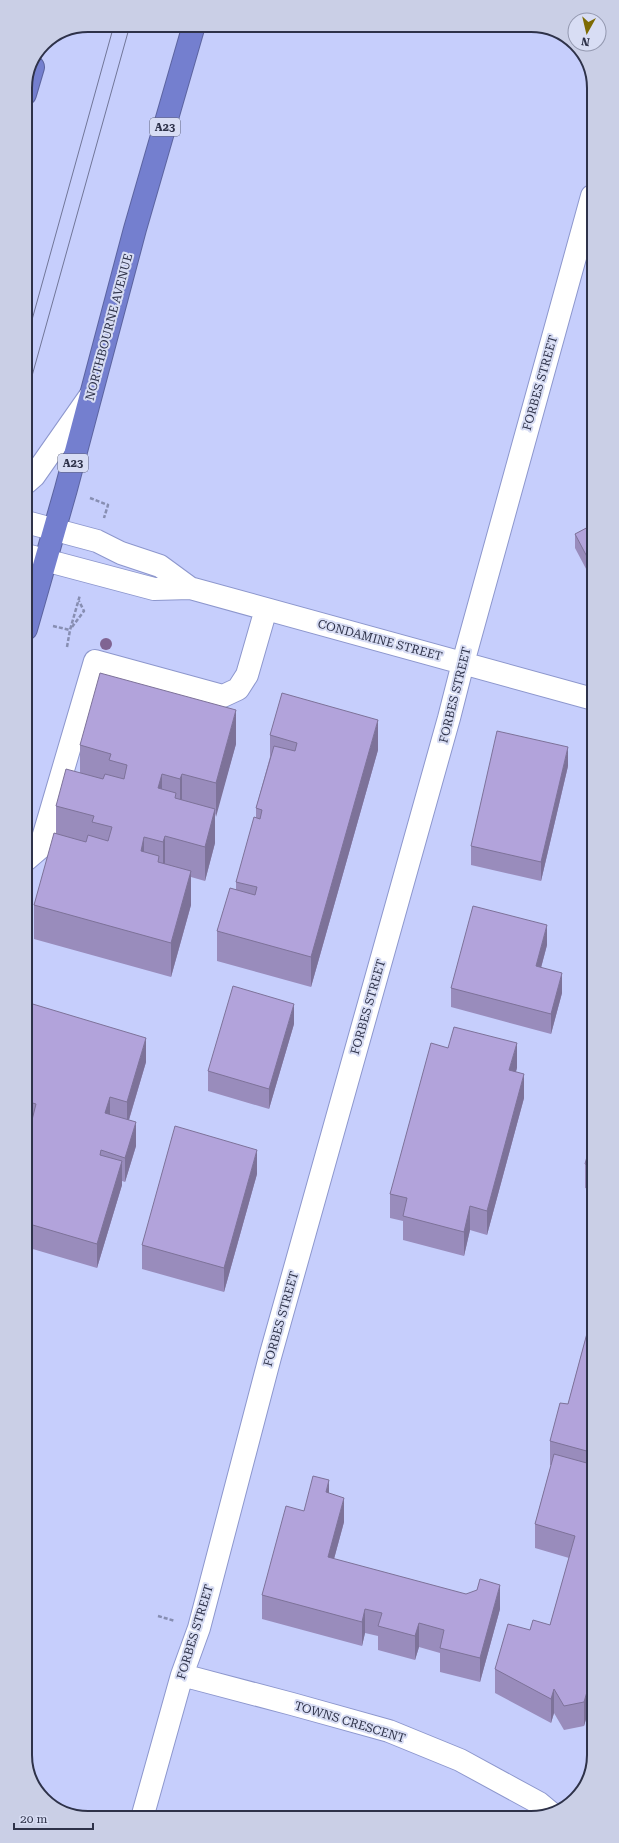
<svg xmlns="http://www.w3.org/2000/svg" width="619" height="1843" viewBox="0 0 619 1843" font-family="'Roboto Serif',serif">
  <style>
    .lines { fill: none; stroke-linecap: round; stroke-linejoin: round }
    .minor-casing { stroke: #8d97cd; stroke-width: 24 }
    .highway-casing { stroke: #5c64a0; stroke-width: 24 }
    .path { stroke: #878eb2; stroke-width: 2.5; stroke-dasharray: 4 2; stroke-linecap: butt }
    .minor { stroke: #fff; stroke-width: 22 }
    .highway { stroke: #747fcf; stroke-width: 22 }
    .tram { stroke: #717698; stroke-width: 1 }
    .tree { fill: #806492 }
    .wall { fill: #998cbc }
    .shaded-wall { fill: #7d7299 }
    .building { fill: #b2a3db; stroke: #7d7299 }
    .labels { text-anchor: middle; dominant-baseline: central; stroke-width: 4; stroke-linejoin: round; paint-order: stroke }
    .shield { fill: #d8ddf4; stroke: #61657c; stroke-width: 1 }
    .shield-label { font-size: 11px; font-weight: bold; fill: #2e3249 }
    .street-label { font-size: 12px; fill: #2e3249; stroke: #d8ddf4 }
    .rim { fill: none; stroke: #2e3249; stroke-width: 2 }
  </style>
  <rect width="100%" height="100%" fill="#c6cefc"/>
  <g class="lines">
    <!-- minor casing -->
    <g class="minor-casing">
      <path id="minor" d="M26,483L34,476L90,396
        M26,522L97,541L121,553L160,566L190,588
        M26,555L154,589L190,588L593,699
        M26,860L40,848L95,661L223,696L238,689L247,675L266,609
        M182,1675L292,1704L389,1731L460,1760L539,1803L551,1813
        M142,1818L182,1675L199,1628L270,1357L449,718L463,663L592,196"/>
    </g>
    <!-- highway casing -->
    <g class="highway-casing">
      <path id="highway" d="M25,94L33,67
        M26,629L66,489L135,229L194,25"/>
    </g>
    <!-- path -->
    <path class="path" d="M90,498L108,505L104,518
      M53,626L70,630
      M72,627L84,611L79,601
      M67,647L70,630L80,595
      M27,1295L30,1299
      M158,1616L175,1621"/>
    <!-- minor -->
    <use href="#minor" class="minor"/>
    <!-- highway -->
    <use href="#highway" class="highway"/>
    <!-- tram -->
    <path class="tram" d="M25,345L114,25
      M25,401L130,25"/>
  </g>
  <!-- trees -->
  <circle class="tree" cx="106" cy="644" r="6"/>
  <!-- wall -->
  <path class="wall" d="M592,525L593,582L575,548V534Z
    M270,735L378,750L311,987L217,961V931L236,890V882L256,818V808L270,757Z
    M236,744L215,817V843L205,881L191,877V905L171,977L34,939V905L56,834V806L80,773V745Z
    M568,766L541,881L471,865V846Z
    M547,945L541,968L562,993L551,1034L451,1007V988Z
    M26,1002L146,1062L129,1120L136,1146L125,1182L122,1181V1185L97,1268L26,1247Z
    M294,1024L269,1109L208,1091V1071Z
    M517,1068L516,1071L524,1098L487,1235L470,1230L464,1256L403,1240V1221L390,1218V1194Z
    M593,1134V1190L585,1188V1164Z
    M257,1174L224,1292L142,1269V1245Z
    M593,1311L594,1692L584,1726L564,1730L554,1713L551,1723L495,1693V1669L530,1630L550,1625L569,1558L535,1548V1524L551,1465H550V1441L568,1404Z
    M329,1493L344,1522L334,1559L500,1609L480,1682L440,1672V1653L419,1647L415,1660L378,1650V1636L365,1633L362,1646L262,1619V1595Z"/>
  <!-- shaded-wall -->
  <path class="shaded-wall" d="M236,710V744L216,817V783Z
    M378,720V750L311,987V957Z
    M568,747V766L541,881V862Z
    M162,774V808L158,788Z
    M182,774V808L180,813V779Z
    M215,809V843L205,881V847Z
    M165,836V870L163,876V842Z
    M144,837V871L141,851Z
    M191,871V905L171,977V943Z
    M547,925V945L536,986V966Z
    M562,973V993L551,1034V1014Z
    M294,1004V1024L269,1109V1089Z
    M146,1038V1062L127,1126V1102Z
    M517,1043V1068L509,1094V1070Z
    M524,1074V1098L487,1235V1211Z
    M110,1097V1121L105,1113Z
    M136,1122V1146L125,1182V1158Z
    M257,1150V1174L224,1292V1268Z
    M122,1161V1185L97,1268V1244Z
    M470,1206V1230L464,1256V1232Z
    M329,1480V1504L326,1492Z
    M344,1498V1522L328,1581V1557Z
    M500,1585V1609L480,1682V1658Z
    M365,1609V1633L362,1646V1622Z
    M419,1623V1647L415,1660V1636Z
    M594,1668V1692L584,1726V1702Z
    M554,1689V1713L551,1723V1699Z"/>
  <!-- building -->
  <path class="building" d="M592,525L593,568L575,534Z
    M100,673L236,710L216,783L182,774L180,779L162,774L158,788L176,793L175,798L215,809L205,847L165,836L163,842L144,837L141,851L159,856L158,862L191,871L171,943L34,905L54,833L86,842L88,835L108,841L112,827L92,822L94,816L56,806L66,769L103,779L105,774L124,779L127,765L109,760L111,754L80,745Z
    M282,693L378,720L311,957L217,931L230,888L255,895L257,887L236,882L254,817L260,819L262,810L256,808L274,746L295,751L297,743L270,735Z
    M497,731L568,747L541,862L471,846Z
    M473,906L547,925L536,966L562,973L551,1014L451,988Z
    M233,986L294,1004L269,1089L208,1071Z
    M26,1002L146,1038L127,1102L110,1097L105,1113L136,1122L125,1158L101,1150L100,1155L122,1161L97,1244L26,1223V1119L32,1120L36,1104L26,1101Z
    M454,1027L517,1043L509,1070L524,1074L487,1211L470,1206L464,1232L403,1216L407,1198L390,1194L431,1043L448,1048Z
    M175,1126L257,1150L224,1268L142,1245Z
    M593,1134V1166L585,1164Z
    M593,1311L594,1453L550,1441L560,1403L568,1404Z
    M554,1454L594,1465V1668L584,1702L564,1706L554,1689L551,1699L495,1669L508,1624L530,1630L533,1620L550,1625L575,1536L535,1524Z
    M313,1476L329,1480L326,1492L344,1498L328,1557L466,1594L477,1590L480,1579L500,1585L480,1658L440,1648L444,1630L419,1623L415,1636L378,1626L382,1613L365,1609L362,1622L262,1595L286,1506L304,1511Z"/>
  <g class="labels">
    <!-- shield labels -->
    <g class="shield">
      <rect x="150" y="118" width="30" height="18" rx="3"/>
      <rect x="58" y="454" width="30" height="18" rx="3"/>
    </g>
    <g class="shield-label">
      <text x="165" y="127">A23</text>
      <text x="73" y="463">A23</text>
    </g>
    <!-- street labels -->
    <g class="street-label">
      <text transform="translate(109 327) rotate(-75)">NORTHBOURNE AVENUE</text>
      <text transform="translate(540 383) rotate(-74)">FORBES STREET</text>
      <text transform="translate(380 640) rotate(15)">CONDAMINE STREET</text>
      <text transform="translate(455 695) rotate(-76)">FORBES STREET</text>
      <text transform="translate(368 1007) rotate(-74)">FORBES STREET</text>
      <text transform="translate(281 1319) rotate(-74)">FORBES STREET</text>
      <text transform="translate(195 1632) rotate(-73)">FORBES STREET</text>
      <text transform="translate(350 1722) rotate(17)">TOWNS CRESCENT</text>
    </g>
  </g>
  <!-- crop -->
  <path d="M0 0H619V1843H0ZM88 32H531A56 56 0 0 1 587 88V1755A56 56 0 0 1 531 1811H88A56 56 0 0 1 32 1755V88A56 56 0 0 1 88 32Z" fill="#cacfe6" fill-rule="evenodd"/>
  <path class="rim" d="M88 32H531A56 56 0 0 1 587 88V1755A56 56 0 0 1 531 1811H88A56 56 0 0 1 32 1755V88A56 56 0 0 1 88 32Z"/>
  <!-- north arrow -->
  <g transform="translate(587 32) rotate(188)"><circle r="19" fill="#d8ddf4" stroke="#9499b0"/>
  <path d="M0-3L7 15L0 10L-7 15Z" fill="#7e6b04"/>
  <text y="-6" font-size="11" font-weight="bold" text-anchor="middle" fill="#2e3249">N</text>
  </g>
  <!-- scale -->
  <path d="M14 1823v6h79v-6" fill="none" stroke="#2e3249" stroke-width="2"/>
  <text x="20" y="1823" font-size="12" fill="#2e3249" stroke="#d8ddf4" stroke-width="3" paint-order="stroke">20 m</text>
</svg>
